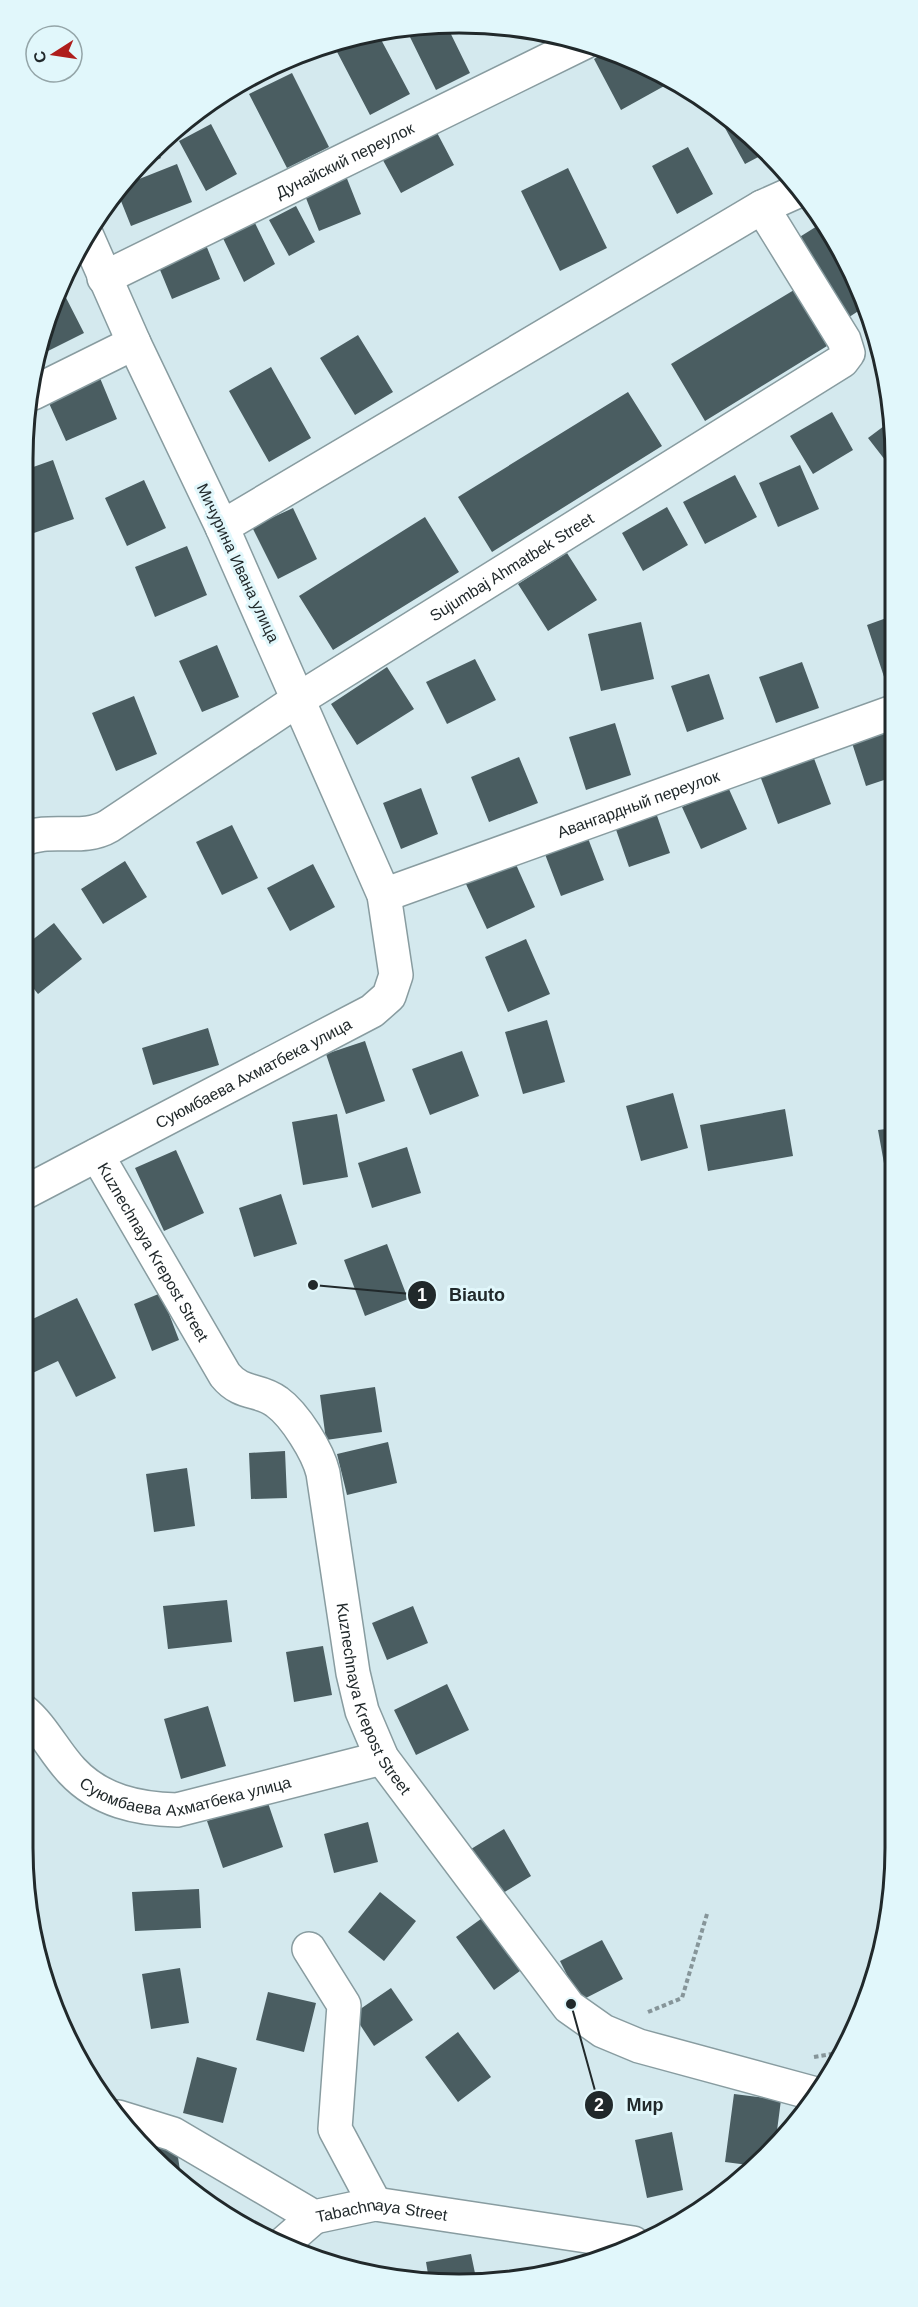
<svg xmlns="http://www.w3.org/2000/svg" width="918" height="2307" viewBox="0 0 918 2307" font-family="Helvetica,sans-serif">
  <style>
    .building { fill: #4a5d61 }
    .lines { fill: none; stroke-linecap: round; stroke-linejoin: round }
    .minor-casing { stroke: #889ca0; stroke-width: 36 }
    .path { stroke: #869599; stroke-width: 4; stroke-dasharray: 4.5 3; stroke-linecap: butt }
    .minor { stroke: #fff; stroke-width: 33 }
    .labels { text-anchor: middle; dominant-baseline: central; stroke-width: 6; stroke-linejoin: round; paint-order: stroke }
    .street-label { font-size: 16px; fill: #21292b; stroke: #e1f7fb }
    .rim { fill: none; stroke: #21292b; stroke-width: 3 }
    .leader { fill: none; stroke: #21292b; stroke-width: 2 }
    .callout-dot { fill: #21292b; stroke: #e1f7fb; stroke-width: 2 }
    .mark-label { font-size: 18px; text-anchor: middle; font-weight: bold; fill: #fff }
    .callout-label { font-size: 18px; text-anchor: middle; font-weight: bold; fill: #21292b; stroke: #e1f7fb; stroke-width: 6; stroke-linejoin: round; paint-order: stroke }
  </style>
  <rect width="100%" height="100%" fill="#d4e9ee"/>
  <!-- building -->
  <path class="building" d="M427,24H446L470,73L436,90L408,33Z
    M536,31H537L552,35L540,40Z
    M377,32L410,94L370,115L335,48L359,35Z
    M609,50L661,76L666,85L621,110L594,59Z
    M292,73L329,147L287,168L249,94Z
    M717,109L766,153L745,164L715,110Z
    M211,124L237,174L206,191L179,141Z
    M433,125L454,165L401,193L379,153Z
    M688,147L713,194L677,214L652,166Z
    M156,148L161,158L131,172V171Z
    M177,164L192,202L131,226L117,191L119,187Z
    M568,168L607,248L560,271L521,191Z
    M344,171L361,214L319,231L302,188Z
    M296,206L315,242L289,256L269,220Z
    M252,217L275,264L244,282L220,232Z
    M822,223L851,266L863,308L840,323L790,243Z
    M206,245L220,279L172,299L158,265Z
    M60,286L84,333L40,355L46,319Z
    M794,290L827,346L705,421L671,364Z
    M358,335L393,392L355,415L320,358Z
    M271,367L311,438L269,462L229,391Z
    M100,378L117,419L66,441L48,401Z
    M628,392L662,446L492,552L458,497Z
    M832,412L853,450L813,474L790,436Z
    M892,420V469L868,438Z
    M53,460L74,519L31,534L22,509V471Z
    M800,465L819,509L778,527L759,483Z
    M735,475L757,517L705,544L683,502Z
    M144,480L166,528L127,546L105,498Z
    M667,507L688,545L643,571L622,533Z
    M293,508L317,559L278,579L252,527Z
    M425,517L459,572L333,650L299,596Z
    M187,546L207,595L155,617L135,567Z
    M567,553L597,600L548,631L518,584Z
    M892,616V684L887,686L867,625Z
    M641,622L654,679L601,691L588,634Z
    M217,645L239,697L202,712L179,661Z
    M475,659L496,700L447,724L426,682Z
    M802,662L819,708L776,723L759,677Z
    M387,667L414,709L357,745L331,704Z
    M709,674L724,719L687,732L671,686Z
    M134,696L157,754L116,771L92,713Z
    M615,723L631,775L586,790L569,737Z
    M893,730V777L866,786L852,743Z
    M812,753L831,804L778,824L759,773Z
    M519,757L538,803L489,822L471,777Z
    M728,787L747,829L701,849L682,807Z
    M421,788L438,834L401,849L383,803Z
    M654,807L670,853L629,867L613,821Z
    M232,825L258,878L222,895L196,842Z
    M586,833L604,880L561,896L543,849Z
    M514,860L535,907L487,929L465,882Z
    M125,861L147,897L103,924L81,889Z
    M313,864L335,907L290,931L267,888Z
    M54,923L82,959L38,994L22,974V948Z
    M526,939L550,994L508,1012L485,957Z
    M547,1020L565,1082L523,1094L505,1032Z
    M208,1028L219,1065L153,1085L142,1048Z
    M365,1041L385,1101L346,1114L326,1054Z
    M462,1051L479,1096L430,1115L412,1069Z
    M673,1093L688,1148L641,1161L626,1106Z
    M22,1101L33,1128L22,1131Z
    M785,1109L793,1156L708,1171L700,1125Z
    M337,1114L348,1177L303,1185L292,1122Z
    M894,1128V1179L887,1180L878,1130Z
    M407,1147L421,1193L372,1208L358,1163Z
    M176,1150L204,1213L164,1231L135,1168Z
    M281,1194L297,1244L254,1257L239,1208Z
    M387,1244L408,1299L365,1316L344,1260Z
    M161,1293L179,1340L152,1351L134,1304Z
    M77,1298L116,1378L76,1397L58,1361L22,1378V1324Z
    M375,1387L382,1432L326,1440L320,1395Z
    M388,1442L397,1483L347,1495L337,1454Z
    M285,1451L287,1498L251,1499L249,1453Z
    M187,1468L195,1526L154,1532L146,1474Z
    M227,1600L232,1642L168,1649L163,1606Z
    M413,1606L428,1643L387,1660L372,1623Z
    M323,1646L332,1695L294,1702L286,1652Z
    M447,1684L469,1730L416,1755L394,1710Z
    M208,1706L226,1766L181,1779L164,1719Z
    M267,1800L283,1847L223,1868L207,1821Z
    M368,1822L378,1862L334,1873L324,1834Z
    M504,1829L531,1876L498,1896L471,1849Z
    M199,1889L201,1928L135,1931L132,1892Z
    M380,1892L416,1921L384,1961L348,1932Z
    M485,1916L524,1968L494,1990L456,1937Z
    M602,1940L623,1979L580,2001L560,1961Z
    M180,1968L189,2023L151,2029L142,1974Z
    M391,1988L413,2020L374,2046L353,2014Z
    M268,1992L316,2003L304,2052L256,2040Z
    M458,2032L491,2077L458,2102L425,2057Z
    M197,2057L237,2068L223,2123L183,2113Z
    M734,2094L781,2100L775,2146L756,2166L725,2162Z
    M672,2132L683,2190L647,2198L635,2140Z
    M176,2144L181,2177L146,2148Z
    M471,2254L476,2278L429,2280L426,2262Z"/>
  <g class="lines">
    <!-- minor casing -->
    <g class="minor-casing">
      <g id="minor">
        <path id="s1" d="M104,278L585,42"/>
        <path d="M33,393L134,343"/>
        <path d="M222,527L762,207L800,190"/>
        <path id="s2" d="M22,840C50,826 82,842 109,826L299,699L842,361L848,353L844,340L762,207"/>
        <path id="s3" d="M384,895L893,712"/>
        <path id="s4" d="M97,1155L225,1375C242,1396 259,1388 277,1402C295,1415 318,1452 323,1473L353,1673L362,1711L382,1758L569,2007L603,2031L639,2046L816,2094"/>
        <path id="s5" d="M22,1194L372,1011L389,996L396,975L384,895L222,527L134,343L86,234"/>
        <path id="s6" d="M22,1710C43,1727 54,1752 72,1771C100,1801 138,1809 177,1810L382,1758"/>
        <path d="M309,1949L344,2005L335,2129L375,2204"/>
        <path id="s7" d="M118,2117L173,2134L314,2217L375,2204L633,2243"/>
        <path d="M282,2245L314,2217"/>
      </g>
    </g>
    <!-- path -->
    <path class="path" d="M648,2012L682,1998L707,1914
      M814,2057L838,2053"/>
    <!-- minor -->
    <use href="#minor" class="minor"/>
  </g>
  <g class="labels">
    <!-- street labels -->
    <g class="street-label">
      <text stroke="none"><textPath href="#s1" startOffset="268">Дунайский переулок</textPath></text>
      <text transform="translate(238 563) rotate(65)">Мичурина Ивана улица</text>
      <text stroke="none"><textPath href="#s2" startOffset="568">Sujumbaj Ahmatbek Street</textPath></text>
      <text stroke="none"><textPath href="#s3" startOffset="270">Авангардный переулок</textPath></text>
      <text stroke="none"><textPath href="#s5" startOffset="261">Суюмбаева Ахматбека улица</textPath></text>
      <text stroke="none"><textPath href="#s4" startOffset="112">Kuznechnaya Krepost Street</textPath></text>
      <text stroke="none"><textPath href="#s4" startOffset="633">Kuznechnaya Krepost Street</textPath></text>
      <text stroke="none"><textPath href="#s6" startOffset="202">Суюмбаева Ахматбека улица</textPath></text>
      <text stroke="none"><textPath href="#s7" startOffset="290">Tabachnaya Street</textPath></text>
    </g>
  </g>
  <!-- crop -->
  <path d="M0 0H918V2307H0ZM459 33H459A426 426 0 0 1 885 459V1848A426 426 0 0 1 459 2274H459A426 426 0 0 1 33 1848V459A426 426 0 0 1 459 33Z" fill="#e1f7fb" fill-rule="evenodd"/>
  <path class="rim" d="M459 33H459A426 426 0 0 1 885 459V1848A426 426 0 0 1 459 2274H459A426 426 0 0 1 33 1848V459A426 426 0 0 1 459 33Z"/>
  <!-- callouts -->
  <path class="leader" d="M313 1285L422 1295M571 2004L599 2105"/>
  <g class="callout-dot">
    <circle cx="313" cy="1285" r="6"/>
    <circle cx="571" cy="2004" r="6"/>
    <circle cx="422" cy="1295" r="15"/>
    <circle cx="599" cy="2105" r="15"/>
  </g>
  <g class="mark-label">
    <text x="422" y="1301">1</text>
    <text x="599" y="2111">2</text>
  </g>
  <g class="callout-label">
    <text x="477" y="1301">Biauto</text>
    <text x="645" y="2111">Мир</text>
  </g>
  <!-- north arrow -->
  <g transform="translate(54 54) rotate(258)"><circle r="28" fill="#e1f7fb" stroke="#94a5a8" stroke-width="1.5"/>
  <path d="M0-4.5L10 22L0 15L-10 22Z" fill="#ae1d1b"/>
  <text y="-9" font-size="16" font-weight="bold" text-anchor="middle" fill="#21292b">С</text>
  </g>
</svg>
